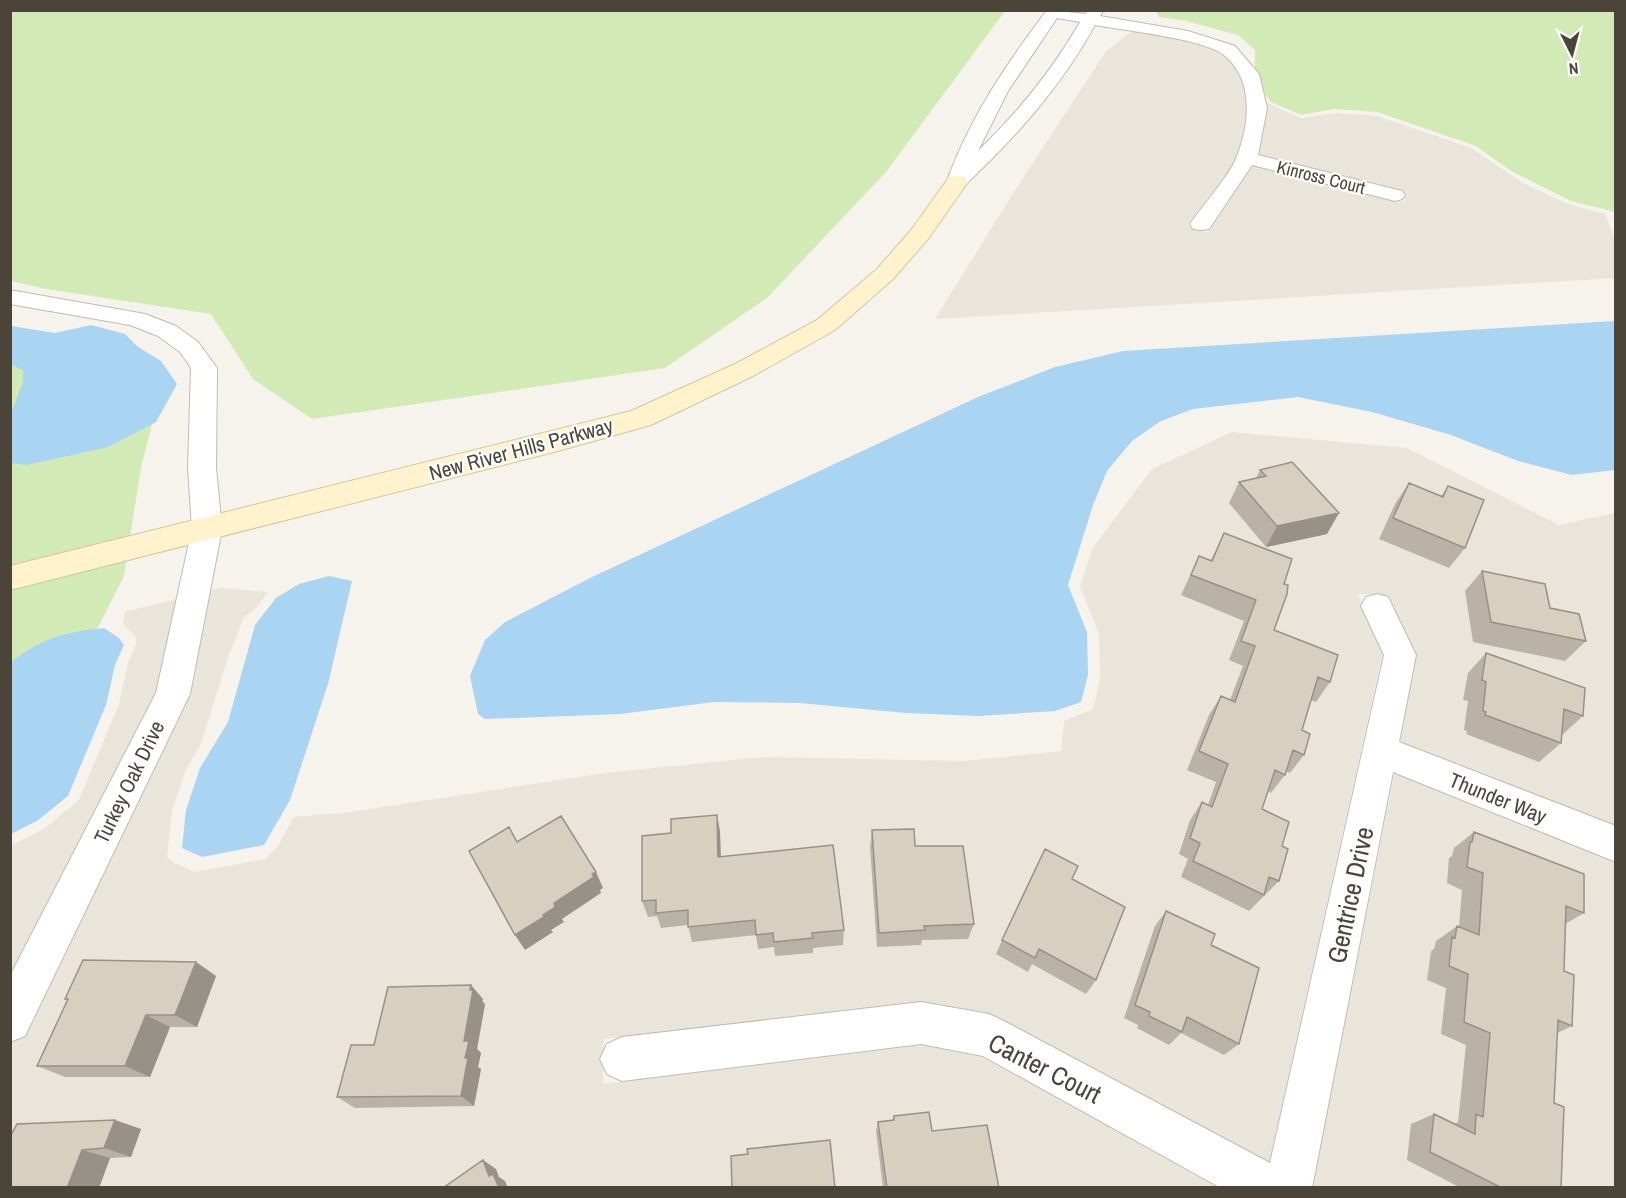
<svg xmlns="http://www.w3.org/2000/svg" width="1626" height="1198" viewBox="0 0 1626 1198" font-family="'Archivo Narrow',sans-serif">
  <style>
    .residential { fill: #eae5da }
    .green { fill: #d2eab5 }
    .water { fill: #a9d4f2 }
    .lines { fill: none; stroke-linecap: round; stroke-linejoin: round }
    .street-casing { stroke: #c2bbae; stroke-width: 2 }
    .secondary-casing { stroke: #d6c79b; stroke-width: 2 }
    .street { fill: #fff; fill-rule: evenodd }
    .secondary { fill: #fff3cd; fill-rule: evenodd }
    .wall { fill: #bab2a6 }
    .shaded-wall { fill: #979187 }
    .building { fill: #d8cfc1; stroke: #979187; stroke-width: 1.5 }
    .labels { text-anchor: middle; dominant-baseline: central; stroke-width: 4.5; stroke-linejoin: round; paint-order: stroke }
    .far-street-label { font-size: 18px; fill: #4b4439; stroke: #fff }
    .street-label { font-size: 21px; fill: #4b4439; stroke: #fff }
    .near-street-label { font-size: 26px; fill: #4b4439; stroke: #fff }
  </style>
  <rect width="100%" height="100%" fill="#f6f3ec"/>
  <!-- residential -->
  <path class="residential" d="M1134,30L1186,39L1223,52L1242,74L1250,107L1238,156L1189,226L1207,232L1253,165L1404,202L1405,193L1256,156L1267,110L1265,102L1301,118L1337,113L1377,116L1471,148L1523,183L1568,204L1605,214L1615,239V278L935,319L1017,187L1107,50Z
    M1232,432L1407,448L1559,525L1615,513V830L1400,745L1414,656L1385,595L1358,594L1383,651L1269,1163L994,1016L922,1002L604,1039L603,1084L922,1045L986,1058L1223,1187H11L10,846L44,829L79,800L119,704L128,663L136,644V637L123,624L125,612L220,588L268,592L256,608L244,617L228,658L200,746L186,769L172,811L167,857L172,862L195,872L265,859L276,849L294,817L350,812L604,773L762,757L964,761L1061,751L1064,721L1093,709L1100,680L1099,634L1080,587L1092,549L1152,469Z
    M1395,771L1615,859V1187L1312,1188Z"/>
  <!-- green -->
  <path class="green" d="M10,11L11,10L1005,11L886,172L767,298L665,368L312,419L253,379L211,314L46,289L11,281Z
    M1156,11H1615V212L1571,201L1511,171L1476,146L1377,112L1334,109L1301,115L1271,102L1255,81V50L1238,35L1186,21L1159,17Z
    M11,361L153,421L141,467L124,576L59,704L11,742Z"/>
  <!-- water -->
  <path class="water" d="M1615,321V470L1572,475L1518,461L1451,435L1372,412L1298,397L1193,409L1161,421L1132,441L1107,471L1093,505L1068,585L1087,632L1088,675L1081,702L1055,711L978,716L906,713L800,703L714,702L620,714L485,719L478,714L470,676L485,640L505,622L590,578L978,397L1055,367L1123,351Z
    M91,325L125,334L138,347L161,361L177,384L156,422L108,447L27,465L11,463V414L23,382V370L11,365V326L55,333Z
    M329,576L352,581L328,684L290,800L264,845L202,857L182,848L186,810L200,768L228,722L255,625L276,598L299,584Z
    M104,628L119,638L124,645L115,665L106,705L68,796L37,821L11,834V662C44,637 63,633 104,628Z"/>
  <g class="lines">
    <!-- street casing -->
    <g class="street-casing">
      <path id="street" d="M1047,10L1086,14L1088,10H1104L1100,16L1188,31L1235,46L1259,74L1267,108L1258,155L1402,191L1405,195L1402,199L1395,201L1252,165L1209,229L1201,230L1193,229L1190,224C1202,207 1231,173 1237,156C1250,123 1254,80 1224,55C1205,39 1122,30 1095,25C1061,87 1015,138 964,186H950L947,182L948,178C971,116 1007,63 1047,10ZM1057,18L1080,22C1052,71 1018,112 978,151L1008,91Z
        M10,290L145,314L176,326L198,342L217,368L216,468L222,529L190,694L25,1036L10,1042V976L156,693L192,529L188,468L191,368L180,352L158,336L130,325L10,304Z
        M1377,594L1388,597L1416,655L1399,742L1616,826V862L1393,772L1312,1188H1221L983,1056L921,1044L622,1081L607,1074L600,1059L607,1044L622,1037L921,1002L989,1014L1004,1021L1270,1163L1384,655L1361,606L1366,597Z"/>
    </g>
    <!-- secondary casing -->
    <g class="secondary-casing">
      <path id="secondary" d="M957,176L965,177L968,182L928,239L893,279L835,330L753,376L651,425L558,451L10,590V566L631,411L735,364L817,320L877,269L912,229L949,177Z"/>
    </g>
    <!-- street -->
    <use href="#street" class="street"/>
    <!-- secondary -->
    <use href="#secondary" class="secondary"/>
  </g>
  <!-- wall -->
  <path class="wall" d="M1260,470L1327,534L1266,547L1229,503L1239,482L1256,478Z
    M1409,483L1441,496L1448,486L1465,548L1449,568L1379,539L1395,504Z
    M1224,533L1284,584L1274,630L1330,682L1316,702L1311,700L1302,730L1304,755L1290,773L1286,771L1285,775L1271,793L1268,791L1262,809L1282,846L1279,881L1249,911L1181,877L1188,859L1179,854L1190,820L1202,802L1208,805L1216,782L1187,770L1209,715L1221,696L1230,700L1243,666L1229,660L1244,621L1181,595L1199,556L1211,560Z
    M1482,571L1586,641L1565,661L1473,642L1465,591Z
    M1486,653L1583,716L1562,735L1561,743L1539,762L1466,734L1467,731L1464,730L1468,701L1463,700L1468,673Z
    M717,815L720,832L721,856L844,930L843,945L813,948V953L775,956L774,947L758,949L756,935L692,942L688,925L661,928L657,916L648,917L642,901L671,833Z
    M872,830L915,846L974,924L968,939L922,940L921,945L877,947L870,847Z
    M1474,832L1584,913L1565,924L1564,971L1572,1026L1557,1033L1554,1103L1561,1188H1461L1407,1160L1411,1124L1434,1114L1453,1124L1458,1122L1466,1045L1441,1034L1446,988L1427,980L1431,951L1434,949L1436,941L1457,926L1459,927L1462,890L1447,883L1449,858L1452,856L1454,848Z
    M1072,879L1096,980L1086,994L1032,964L1028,972L996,954L1002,940Z
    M1166,911L1211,945L1239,1044L1224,1055L1181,1033L1169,1045L1137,1028L1138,1025L1124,1018L1155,926Z
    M196,962L216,976L197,1027H170L150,1077H65L37,1066L68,1000L65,999Z
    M483,999L482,1001L485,1004L477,1049L481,1053L478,1067L481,1069L474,1106L355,1108L337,1097Z
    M894,1116L932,1131L999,1188H883L876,1131L878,1122L892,1120Z
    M141,1129L131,1157L110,1158L99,1188H10V1137Z"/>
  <!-- shaded-wall -->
  <path class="shaded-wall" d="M1339,513L1327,534L1266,547L1277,526Z
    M717,815L720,832L721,873L718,857Z
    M596,872L603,888L600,890L601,893L562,919L564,922L551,930L553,932L525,950L515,935L554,903Z
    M196,962L216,976L197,1027L175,1015Z
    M471,985L483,999L482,1001L485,1004L477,1049L481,1053L478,1067L481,1069L474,1106L461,1096L465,1058L464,1041Z
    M146,1015L170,1027L150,1077L125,1066Z
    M115,1120L141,1129L131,1157L104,1148Z
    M82,1150L110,1158L99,1188H67Z
    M483,1160L496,1169L499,1177L505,1181L508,1188H499L489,1176Z"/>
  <!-- building -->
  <path class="building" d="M1292,462L1339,513L1277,526L1239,482L1266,476L1260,470Z
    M1409,483L1443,497L1448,486L1484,500L1465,548L1393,518Z
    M1224,533L1292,559L1284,584L1288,585L1287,594L1274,630L1338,655L1330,682L1318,677L1302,730L1310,734L1304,755L1293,750L1285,775L1275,770L1262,809L1289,822L1282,846L1288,849L1279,881L1269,877L1264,895L1193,861L1200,843L1190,838L1202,802L1212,807L1228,764L1199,751L1221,696L1235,702L1255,646L1241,641L1256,600L1191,575L1199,556L1212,561Z
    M1482,571L1545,584L1550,608L1579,614L1586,641L1491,622Z
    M1486,653L1585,688L1583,716L1564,709L1561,743L1485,715L1486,712L1483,711L1486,682L1482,680Z
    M717,815L718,857L833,845L844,930L812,933L813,938L774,942L773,933L756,935L755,920L688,927V910L656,913V900L642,901V836L671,833V819Z
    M561,816L596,872L592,874L594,877L554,903L555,907L543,915L544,917L515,935L469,851L509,827L517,842Z
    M914,829L915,846H963L974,924L924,926L925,930L879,933L872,830Z
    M1474,832L1584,874V913L1566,906L1564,971L1574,975L1572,1026L1558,1020L1554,1103L1564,1107L1561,1188H1502L1430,1152L1434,1114L1475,1134L1476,1114L1483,1117L1490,1033L1464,1022L1468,974L1449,966L1452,937L1455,938L1457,926L1479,935L1483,873L1467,867L1470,842H1472Z
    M1045,849L1078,866L1072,879L1125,907L1096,980L1039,949L1035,958L1002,940Z
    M1166,911L1215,934L1211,945L1259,968L1239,1044L1187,1017L1182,1032L1149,1016L1150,1012L1135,1005Z
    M83,960L196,962L175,1015H146L125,1066H37L68,999H65Z
    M471,985L470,990H473L464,1041H469L465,1058H468L461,1096L337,1097L351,1045H374L388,987Z
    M929,1112L932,1131L987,1125L999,1188H887L878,1122L894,1120V1116Z
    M115,1120L104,1148L82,1150L67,1188H10V1137L17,1124Z
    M830,1140L835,1188H732L731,1156L748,1154L747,1149Z
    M483,1160L489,1176L493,1174L499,1188H443Z"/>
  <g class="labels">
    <!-- far-street labels -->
    <g class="far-street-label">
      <text transform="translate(1321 177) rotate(14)">Kinross Court</text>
    </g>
    <!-- street labels -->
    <g class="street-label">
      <text transform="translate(521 449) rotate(-15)">New River Hills Parkway</text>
      <text transform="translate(129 782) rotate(-64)">Turkey Oak Drive</text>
      <text transform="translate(1498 798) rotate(22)">Thunder Way</text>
    </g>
    <!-- near-street labels -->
    <g class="near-street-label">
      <text transform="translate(1350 895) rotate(-78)">Gentrice Drive</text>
      <text transform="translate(1045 1068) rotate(27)">Canter Court</text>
    </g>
  </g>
  <!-- border -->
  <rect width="1626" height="1198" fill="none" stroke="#4b4439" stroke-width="24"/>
  <!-- north arrow -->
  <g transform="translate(1572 54) rotate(174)" stroke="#ffffff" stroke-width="4.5" paint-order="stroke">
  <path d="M0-4.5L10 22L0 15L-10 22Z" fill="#4b4439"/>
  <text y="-9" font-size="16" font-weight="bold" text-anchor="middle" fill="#4b4439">N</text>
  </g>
</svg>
